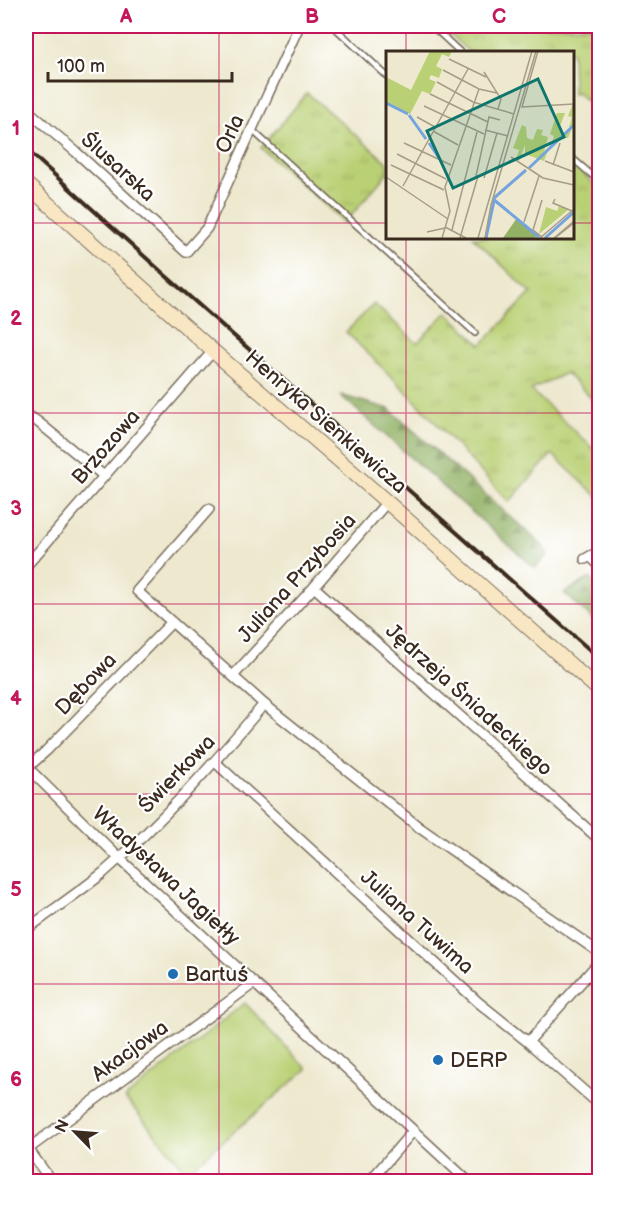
<svg xmlns="http://www.w3.org/2000/svg" width="625" height="1207" viewBox="0 0 625 1207" font-family="'Balsamiq Sans',sans-serif">
  <style>
    .grass { fill: url(#grass-tufts); stroke: #7a7d49; stroke-width: 1.5 }
    .forest { fill: url(#forest-firs); stroke: #676e42; stroke-width: 1.5 }
    .garden { fill: #bad074; stroke: #7a7d49; stroke-width: 1.5 }
    .lines { fill: none; stroke-linecap: round; stroke-linejoin: round }
    .lane-casing { stroke: #796c5c; stroke-width: 8 }
    .street-casing { stroke: #796c5c; stroke-width: 12 }
    .secondary-casing { stroke: #796c5c; stroke-width: 16 }
    .lane { stroke: #fff; stroke-width: 4.5 }
    .street { stroke: #fff; stroke-width: 9 }
    .secondary { stroke: #f9e7c3; stroke-width: 14 }
    .rail { stroke: #3b2a1e; stroke-width: 4 }
    .grid { fill: none; stroke: #c2185b; stroke-width: 1.5; stroke-opacity: 0.55 }
    .poi-dot { fill: #1f6fb2; stroke: #fff; stroke-width: 2 }
    .labels { text-anchor: middle; dominant-baseline: central; stroke-width: 4.5; stroke-linejoin: round; paint-order: stroke }
    .street-label { font-size: 21px; fill: #3b2a1e; stroke: #fff }
    .poi-label { font-size: 21px; fill: #3b2a1e; stroke: #fff; text-anchor: start }
    .inset-river { fill: none; stroke: #74a3de; stroke-width: 3 }
    .inset-road { fill: none; stroke: #a69c88; stroke-width: 1.5 }
    .view { fill: #0f766e; fill-opacity: 0.15; stroke: #0f766e; stroke-width: 3 }
    .inset-edge { fill: none; stroke: #3b2a1e; stroke-width: 3 }
    .neatline { fill: none; stroke: #c2185b; stroke-width: 2 }
    .grid-label { font-size: 20px; text-anchor: middle; font-weight: bold; fill: #c2185b }
  </style>
  <defs>
    <pattern id="grass-tufts" width="24" height="20" patternUnits="userSpaceOnUse" patternTransform="scale(1.5)"><rect width="24" height="20" fill="#bad074"/><path d="M3 7l-1-3M5 7V3M7 7l1-3M15 17l-1-3M17 17v-4M19 17l1-3" fill="none" stroke="#a1b364"/></pattern>
    <pattern id="forest-firs" width="22" height="20" patternUnits="userSpaceOnUse" patternTransform="scale(1.5)"><rect width="22" height="20" fill="#93b266"/><path d="M5 1l3.5 6h-7zM16 11l3.5 6h-7z" fill="#799153"/></pattern>
  </defs>
  <rect width="100%" height="100%" fill="#fff"/>
  <filter id="ink" filterUnits="userSpaceOnUse"><feTurbulence type="fractalNoise" baseFrequency=".0167" numOctaves="2"/><feDisplacementMap in="SourceGraphic" scale="12" xChannelSelector="R" yChannelSelector="G"/><feConvolveMatrix kernelMatrix="1 2 1 2 8 2 1 2 1" color-interpolation-filters="sRGB"/></filter>
  <filter id="wash" filterUnits="userSpaceOnUse"><feTurbulence type="fractalNoise" baseFrequency=".008" numOctaves="4" result="noise"/><feDisplacementMap in="SourceGraphic" scale="24" xChannelSelector="R" yChannelSelector="G"/><feGaussianBlur stdDeviation="1.35" result="paint"/><feColorMatrix in="noise" values="0 0 0 0 0 0 0 0 0 0 0 0 0 0 0 0 0 1.4 0 .05"/><feComposite in="paint" operator="in"/></filter>
  <g filter="url(#wash)">
    <rect width="100%" height="100%" fill="#ede8ce"/>
    <!-- grass -->
    <path class="grass" d="M440,26H599V113L576,92L573,94L572,52H469Z
      M307,93L388,163V172L345,223L261,148Z
      M573,164L599,189V406L566,373L531,390L599,454V498L552,454L509,502L408,393L346,332L374,304L417,343L447,312L481,345L531,293L473,237H572Z"/>
    <!-- forest -->
    <path class="forest" d="M340,395L389,409L541,544L548,555L535,568Z
      M590,578L599,587V625L564,593Z"/>
    <!-- garden -->
    <path class="garden" d="M245,1003L307,1069L187,1172L125,1098Z"/>
  </g>
  <g filter="url(#ink)">
    <g class="lines">
      <!-- lane casing -->
      <g class="lane-casing">
        <path id="lane" d="M333,26L388,77
          M432,26L460,52
          M252,130L475,333
          M572,158L600,182"/>
      </g>
      <!-- street casing -->
      <g class="street-casing">
        <path id="street" d="M26,109L76,152L186,252L207,228L299,26
          M26,414L38,422L104,476
          M209,509L137,591L264,704L420,828L600,953
          M590,556L600,566
          M585,559L600,551
          M26,566L213,351
          M314,587L600,840
          M233,676L314,587L387,502
          M215,762L478,1002L528,1042L600,1105
          M26,766L119,858L469,1182
          M26,769L46,751L172,622
          M26,930C51,911 78,893 103,873C161,823 215,762 264,704
          M528,1042L600,961
          M26,1146L52,1182
          M28,1149L254,983
          M369,1182L413,1131"/>
      </g>
      <!-- secondary casing -->
      <g class="secondary-casing">
        <path id="secondary" d="M26,184L213,351L387,502L600,691"/>
      </g>
      <!-- lane -->
      <use href="#lane" class="lane"/>
      <!-- street -->
      <use href="#street" class="street"/>
      <!-- secondary -->
      <use href="#secondary" class="secondary"/>
      <!-- rail -->
      <path class="rail" d="M26,149L165,275L600,659"/>
    </g>
  </g>
  <!-- grid -->
  <path class="grid" d="M219,26V1182M406,26V52M26,223H388M572,223H600M406,237V1182M26,413H600M26,604H600M26,794H600M26,984H600"/>
  <!-- markers -->
  <g class="poi-dot">
    <circle cx="173" cy="974" r="6"/>
    <circle cx="438" cy="1060" r="6"/>
  </g>
  <g class="labels">
    <!-- street labels -->
    <g class="street-label">
      <text transform="translate(230 134) rotate(-65)">Orla</text>
      <text transform="translate(118 167) rotate(42)">Ślusarska</text>
      <text transform="translate(326 422) rotate(41)">Henryka Sienkiewicza</text>
      <text transform="translate(106 447) rotate(-49)">Brzozowa</text>
      <text transform="translate(297 578) rotate(-48)">Juliana Przybosia</text>
      <text transform="translate(86 684) rotate(-46)">Dębowa</text>
      <text transform="translate(469 700) rotate(42)">Jędrzeja Śniadeckiego</text>
      <text transform="translate(177 774) rotate(-46)">Świerkowa</text>
      <text transform="translate(166 876) rotate(43)">Władysława Jagiełły</text>
      <text transform="translate(417 922) rotate(42)">Juliana Tuwima</text>
      <text transform="translate(130 1051) rotate(-36)">Akacjowa</text>
    </g>
    <!-- poi labels -->
    <g class="poi-label">
      <text x="185" y="974">Bartuś</text>
      <text x="450" y="1060">DERP</text>
    </g>
  </g>
  <!-- overview -->
  <g transform="translate(386 51)">
    <rect width="188" height="188" fill="#ede8ce"/>
    <path d="M44,0H66L63,6L56,3L50,15L56,18L53,27L45,24L43,28L50,31L44,43L36,40L24,63L0,52V26L25,39ZM187,53V75L182,87L176,86L162,99L158,110L139,103V94L133,110L130,108L133,99L127,97L136,74L140,76L141,87L147,89L151,78L157,79L155,84L162,86L158,101L165,94L168,85L164,83L171,62H179L174,75L177,83L183,77L186,66L182,65ZM173,155L183,158L153,183L160,156L171,160Z" fill="#bad074"/>
    <path d="M131,167L151,184L149,187H117Z" fill="#93b266"/>
    <path class="inset-river" d="M0,52L22,63M23,64L40,88M43,92L53,107M143,117L188,74M108,147L140,119M107,148L153,186M100,187L108,150M159,187L188,161"/>
    <path class="inset-road" d="M152,0L136,56L188,53M63,8L100,26M57,19L93,38L111,42M98,21L115,48L112,58M51,31L87,51L128,63M44,43L102,71M38,55L98,83M31,66L49,76M99,79L122,85M47,80L72,94M18,92L65,114M11,103L60,128M125,106L157,127L188,134M159,110L188,121M5,114L58,139M167,114L174,92M90,125L103,66L114,69M0,126L62,168M98,127L111,82M17,135L82,18M169,148L167,152L186,160M138,171L153,125M59,176L80,187M66,179L91,81M41,181L59,177M156,186L147,179L156,149M56,187L64,160L59,136L93,38M74,187L92,125M92,187L146,0M99,187L105,154L150,0M154,187L188,158M168,187L188,170M169,187L188,172"/>
    <path class="view" d="M152,28L178,86L67,137L41,80Z"/>
    <rect width="188" height="188" class="inset-edge"/>
  </g>
  <!-- margin -->
  <rect width="625" height="1207" fill="none" stroke="#fff" stroke-width="66"/>
  <!-- north arrow -->
  <g transform="translate(75 1132) rotate(295)" stroke="#ffffff" stroke-width="4.5" paint-order="stroke">
  <path d="M0-4.5L10 22L0 15L-10 22Z" fill="#3b2a1e"/>
  <text y="-9" font-size="16" font-weight="bold" text-anchor="middle" fill="#3b2a1e">N</text>
  </g>
  <!-- scale -->
  <path d="M48 72v9h184v-9" fill="none" stroke="#3b2a1e" stroke-width="3"/>
  <text x="57" y="72" font-size="18" fill="#3b2a1e" stroke="#ffffff" stroke-width="4.5" paint-order="stroke">100 m</text>
  <rect x="33" y="33" width="559" height="1141" class="neatline"/>
  <g class="grid-label">
    <text x="126" y="23">A</text>
    <text x="312" y="23">B</text>
    <text x="499" y="23">C</text>
    <text x="16" y="135">1</text>
    <text x="16" y="325">2</text>
    <text x="16" y="515">3</text>
    <text x="16" y="705">4</text>
    <text x="16" y="896">5</text>
    <text x="16" y="1086">6</text>
  </g>
</svg>
